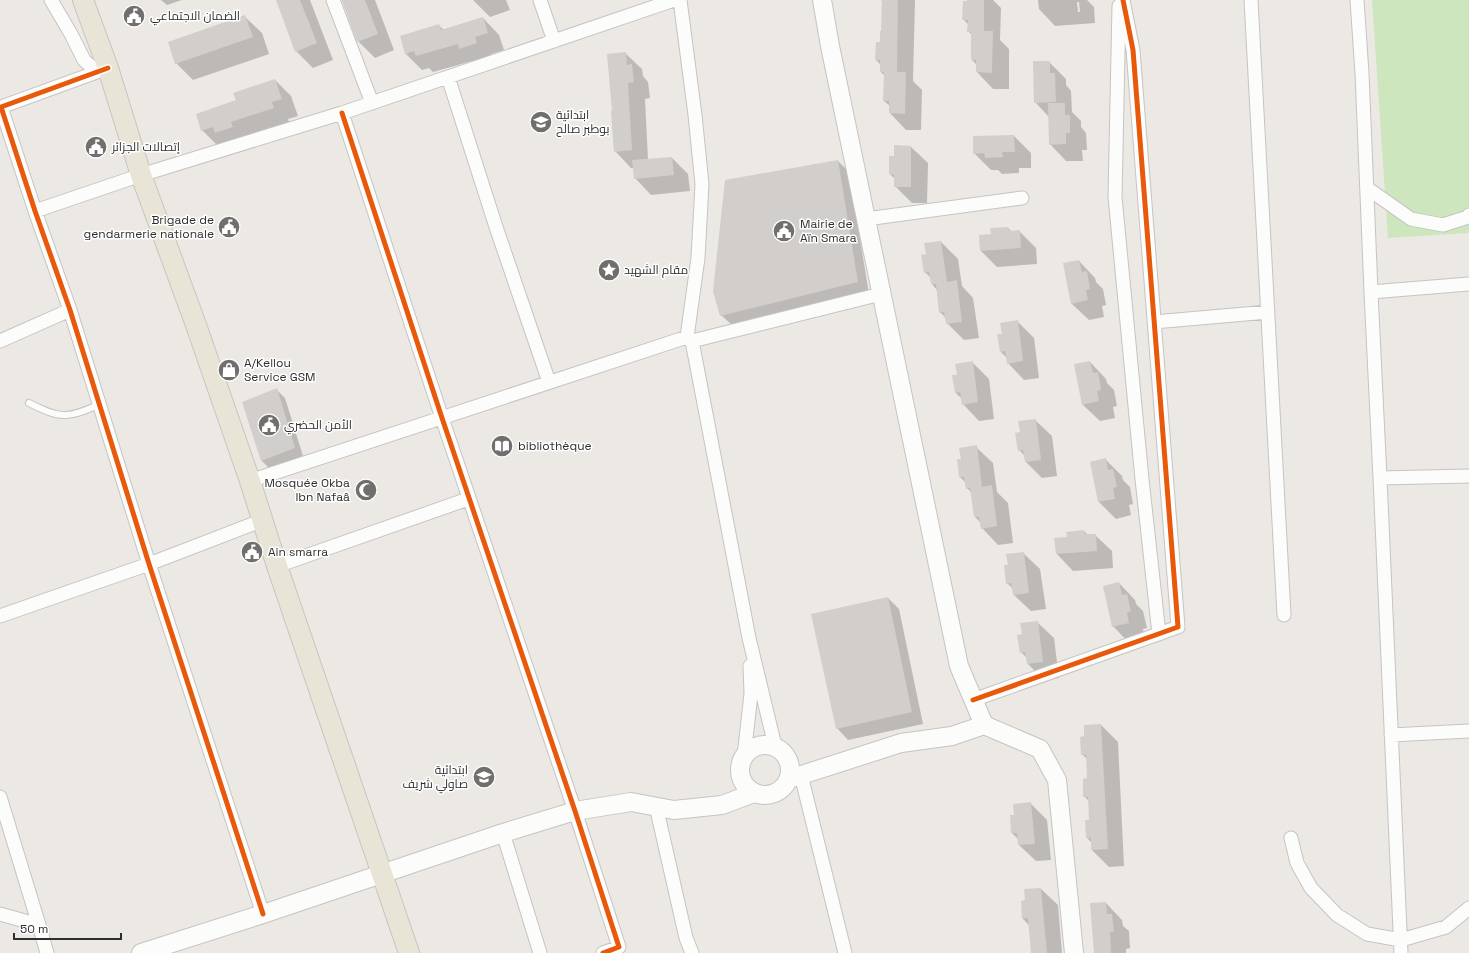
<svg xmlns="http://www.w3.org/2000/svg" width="1469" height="953" viewBox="0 0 1469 953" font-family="'Space Grotesk',Cairo,sans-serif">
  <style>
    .green { fill: #cee6be }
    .shadow { fill: #0003; fill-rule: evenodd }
    .building { fill: #d1cecb }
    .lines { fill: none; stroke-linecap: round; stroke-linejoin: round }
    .lane-casing { stroke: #c5c4c5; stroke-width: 8 }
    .street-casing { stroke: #c5c4c5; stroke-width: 15 }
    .secondary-casing { stroke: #c5c4c5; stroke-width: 20 }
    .primary-casing { stroke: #c6c5c4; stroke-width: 22 }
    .lane { stroke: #fcfcfb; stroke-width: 6 }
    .street { stroke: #fcfcfb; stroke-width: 13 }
    .secondary { stroke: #fcfcfb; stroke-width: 18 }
    .primary { stroke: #e8e4d6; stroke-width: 20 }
    .cycleway-casing { stroke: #fff; stroke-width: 8 }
    .cycleway { stroke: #e8590c; stroke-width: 5 }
    .labels { text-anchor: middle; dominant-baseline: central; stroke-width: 3; stroke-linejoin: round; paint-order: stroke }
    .poi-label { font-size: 12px; fill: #2e2e2e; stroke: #fff; text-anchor: start }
  </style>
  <rect width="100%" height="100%" fill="#ece8e4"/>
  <!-- green -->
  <path class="green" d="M1372,0H1469V233L1388,238Z"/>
  <!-- shadow -->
  <path class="shadow" d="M161,0H182L167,5Z
    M277,0H310L333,60L313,68L296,51Z
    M342,0H375L394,50L375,58L358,41Z
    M473,0H506L510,10L490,17Z
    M881,0H915L913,81L922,90L921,130H906L890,113V106L884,101L885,76L881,72V65L876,60L882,32L883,2Z
    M968,0H993L1001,8L1000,40L1009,49V89H993L977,72V65L972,60V35L968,31V24L963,19Z
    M1038,0H1087L1094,7L1095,23L1055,26L1039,9ZM1077,2H1079L1080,12H1078Z
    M245,17L262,33L269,54L193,80L176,63Z
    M483,18L499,35L504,50L491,54L493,60L477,65L472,61L433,72L429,68L422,70L406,54L438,25L444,30Z
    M625,53L642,69L643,76L648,82L650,98L645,99L648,160L672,158L688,174L690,191L651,195L635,178L634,168H631L615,151Z
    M1049,62L1066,79V85L1071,91L1072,112L1081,121V127L1086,133L1087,150H1082L1083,161H1066L1050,144L1049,117L1035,102Z
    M275,80L291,96L298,116L288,119L290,124L219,147L202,130L238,100Z
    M1014,136L1031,153V168H1019V173L1002,174L998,170H991L974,153Z
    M895,146L911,147L928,163L927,203H912L895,186V179L890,174L895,157Z
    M838,161L849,172L869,294L733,326L721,315Z
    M1008,228L1012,232L1019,231L1036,248L1037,264L997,267L981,251L992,234Z
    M941,242L958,259L962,286L973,298L979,338L964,340L947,323L946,318L940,312L937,290L932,284L931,278L925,272L927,255Z
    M1079,261L1095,278L1096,282L1103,289L1106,305L1102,306L1104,317L1089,320L1072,304Z
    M1017,321L1034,338L1039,378L1024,380L1008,363L1007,358L1001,352L1003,334Z
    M972,362L989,379L994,419L979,421L963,404L962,399L956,393L958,375Z
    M1090,362L1106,379L1107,383L1114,390L1117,406L1113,407L1115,418L1100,421L1083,405Z
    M276,389L285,398L303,456L270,469L262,461L243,403Z
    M1035,420L1052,436L1057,476L1042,478L1026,462L1025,456L1019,450L1021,433Z
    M976,447L993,463L997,492L1008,503L1013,543L998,545L982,528L981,523L975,517L972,493L967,488L966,483L960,477L962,460Z
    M1105,459L1122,476L1123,480L1130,487L1133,504L1129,505L1131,515L1116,519L1099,502L1091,462Z
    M1084,531L1088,535H1095L1112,551L1113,568L1073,571L1057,554L1055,539L1068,538Z
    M1023,553L1040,569L1046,609L1031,611L1014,595L1013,589L1007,583L1009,566Z
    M1119,583L1135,600L1136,604L1143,611L1147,628L1143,629L1145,640L1129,643L1113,626Z
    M888,598L899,609L923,724L848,740L837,728Z
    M1037,622L1054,638L1059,678L1044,680L1028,664L1027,658L1021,652L1023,635Z
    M1101,725L1118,742L1124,866L1109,867L1092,850V843L1087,838L1090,821L1089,801L1084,796L1088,779L1087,759L1082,754L1086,737Z
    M1030,803L1047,820L1051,860L1036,861L1019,845L1018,839L1012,833L1015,816Z
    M1041,889L1058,905L1062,953H1032L1029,925L1023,919L1026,901L1025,890Z
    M1106,903L1122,920L1123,926L1129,931L1130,948L1126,949V953H1096Z"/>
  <!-- building -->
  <path class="building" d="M276,0H300L317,43L295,52Z
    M342,0H365L378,34L357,42Z
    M882,0H898L897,72H906L905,114L889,113V101H883L884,72H880V60H875L876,42H880V31H881Z
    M967,0H984V31H993L992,73L976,72V60H971V32H967L968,20H962L963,1H967Z
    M245,15L253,37L175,64L168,42Z
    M483,17L488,33L475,37L477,43L459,49L458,44L416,56L414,51L405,54L400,36L439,24L441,30Z
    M626,52L627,65L632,64L634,82L628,83L632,150L614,152L611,111H612L607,54Z
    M1033,61H1050V73H1055L1056,102L1034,103Z
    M275,79L282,99L272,102L274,108L231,122L233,127L215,133L213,127L201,131L196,114L236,100L233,93Z
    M1048,103H1065V115H1070V133H1066V144L1049,145Z
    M1014,135L1015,152H1002L1003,157L985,158L984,153L973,154V136Z
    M894,145L911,146V187H894V175L889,174V156H894Z
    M672,157L674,175L634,179L632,160Z
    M838,160L858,282L720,316L713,291L725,180Z
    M1008,227L1009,231L1020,230L1021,248L980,251L979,235L991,234L990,228Z
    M941,241L947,282L957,280L962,322L946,324L944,312L939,313L936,284H931L929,272L924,273L921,255L926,254L924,243Z
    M1079,260L1082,272L1087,271L1090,289L1086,290L1088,300L1071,304L1063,263Z
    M1018,320L1023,361L1007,364L1005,351L1000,352L997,334H1002L1000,323Z
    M973,361L978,402L962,405L960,392L955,393L952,375H957L955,364Z
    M1090,361L1093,373L1098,372L1101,390L1097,391L1099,401L1082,405L1074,364Z
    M277,388L295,448L261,461L242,402Z
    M1036,419L1041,460L1025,462L1023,450L1018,451L1015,433L1020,432L1018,421Z
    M977,445L982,487L992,485L997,526L981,529L979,517H974L970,488L966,489L964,477H959L957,459H961L959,448Z
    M1106,458L1108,470L1113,469L1117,487L1113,488L1115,499L1098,502L1090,462Z
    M1084,530L1085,534H1096L1097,551L1056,554L1054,538L1067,537L1066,532Z
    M1024,552L1029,593L1013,595L1011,583L1006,584L1004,565H1008L1006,554Z
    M1119,582L1122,595L1127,594L1131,612H1127L1129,623L1112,627L1103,586Z
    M888,597L912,712L836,729L811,614Z
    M1038,621L1043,662L1027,664L1025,652L1020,653L1017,635L1022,634L1020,623Z
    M1101,724L1108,849L1091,850V838H1086L1085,820H1089L1088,797H1083V779L1087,778L1086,755H1081L1080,737L1084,736V725Z
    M1031,802L1035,844L1018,845L1017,833H1011L1010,815H1014L1013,804Z
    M1041,888L1047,953H1031L1028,918L1022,919L1021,901L1025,900L1024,889Z
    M1106,902L1107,914H1112L1114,932H1110L1111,953H1094L1090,903Z"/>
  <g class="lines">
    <!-- lane casing -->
    <g class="lane-casing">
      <path id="lane" d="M29,403C61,419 67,419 100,404"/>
    </g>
    <!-- street casing -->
    <g class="street-casing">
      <path id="street" d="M51,0L71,34L84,60L97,72
        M333,0L372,103
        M540,0L554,41
        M680,0L695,115L702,184L698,258L687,337
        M1251,0L1284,615
        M1357,0L1362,73L1371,292
        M1119,6L1115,197L1142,479L1159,634
        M108,68L1,107L35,211L70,310L149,564L263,914
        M448,77L496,227L549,382
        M342,113L442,418L575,811L619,947L603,953
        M1367,188L1411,219L1443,225L1468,217L1469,215
        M35,211L141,175L342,113L674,0
        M866,219L1022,198
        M1469,284L1371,292L1380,478L1469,476
        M1154,322L1268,312
        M0,341L70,310
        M692,341L749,638L775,746
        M1380,478L1401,953
        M250,481L687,337L692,341L881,294
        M277,566L468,499
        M0,616L149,564L263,520
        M973,700L1178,627L1133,50L1123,0
        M1391,735L1469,731
        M744,756L751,694L750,666
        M801,775L845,953
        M0,797L39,925
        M656,806L686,938L692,953
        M503,833L540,953
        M1291,838L1297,863L1311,888L1337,915L1367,934L1401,940L1446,927L1469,908
        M0,914L39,925L47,953"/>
    </g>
    <!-- secondary casing -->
    <g class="secondary-casing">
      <path id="secondary" d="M822,0L830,46L959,666L984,725L1040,749L1057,780L1074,953
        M740 770a25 25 0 1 1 50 0a25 25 0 1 1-50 0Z
        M789,779L901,743L952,736L984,725
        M141,953L263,914L503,833L575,811L631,802L674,810L722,805L754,793"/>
    </g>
    <!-- primary casing -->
    <g class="primary-casing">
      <path id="primary" d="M83,0L108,68L141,175L196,325L250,481L277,566L409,953"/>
    </g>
    <!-- lane -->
    <use href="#lane" class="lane"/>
    <!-- street -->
    <use href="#street" class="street"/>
    <!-- secondary -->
    <use href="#secondary" class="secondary"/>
    <!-- primary -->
    <use href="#primary" class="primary"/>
    <!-- cycleway casing -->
    <g class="cycleway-casing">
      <path id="cycleway" d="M108,68L1,107L35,211L70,310L149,564L263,914
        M342,113L442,418L575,811L619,947L603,953
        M973,700L1178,627L1133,50L1123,0"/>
    </g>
    <!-- cycleway -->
    <use href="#cycleway" class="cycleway"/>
  </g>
  <!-- icons -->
  <defs>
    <g id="civic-disc" transform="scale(1.15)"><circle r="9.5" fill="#706f6e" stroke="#fff"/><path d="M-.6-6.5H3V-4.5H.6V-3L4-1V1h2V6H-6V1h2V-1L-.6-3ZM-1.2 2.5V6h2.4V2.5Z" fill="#fff"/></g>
    <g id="school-disc" transform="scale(1.15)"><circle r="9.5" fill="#706f6e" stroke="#fff"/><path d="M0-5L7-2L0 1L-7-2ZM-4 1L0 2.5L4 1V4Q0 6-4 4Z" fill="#fff"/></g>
    <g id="sight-disc" transform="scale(1.15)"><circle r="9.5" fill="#706f6e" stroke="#fff"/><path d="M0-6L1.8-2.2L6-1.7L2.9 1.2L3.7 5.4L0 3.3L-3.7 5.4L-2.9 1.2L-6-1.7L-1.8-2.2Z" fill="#fff"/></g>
    <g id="shop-disc" transform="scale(1.15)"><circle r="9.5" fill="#706f6e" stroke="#fff"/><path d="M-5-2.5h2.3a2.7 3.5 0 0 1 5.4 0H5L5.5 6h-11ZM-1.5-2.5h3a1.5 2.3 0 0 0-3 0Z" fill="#fff"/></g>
    <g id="library-disc" transform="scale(1.15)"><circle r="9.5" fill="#706f6e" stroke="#fff"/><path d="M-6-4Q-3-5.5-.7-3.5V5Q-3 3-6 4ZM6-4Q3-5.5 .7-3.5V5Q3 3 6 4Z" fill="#fff"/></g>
    <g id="mosque-disc" transform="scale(1.15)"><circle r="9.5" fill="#706f6e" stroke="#fff"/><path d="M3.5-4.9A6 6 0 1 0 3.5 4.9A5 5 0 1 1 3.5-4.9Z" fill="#fff"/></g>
  </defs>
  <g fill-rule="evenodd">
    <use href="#civic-disc" x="134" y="16"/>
    <use href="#school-disc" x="541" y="122"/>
    <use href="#civic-disc" x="96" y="147"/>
    <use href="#civic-disc" x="229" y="227"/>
    <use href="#civic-disc" x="784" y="231"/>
    <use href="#sight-disc" x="609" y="270"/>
    <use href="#shop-disc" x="229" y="370"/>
    <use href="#civic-disc" x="269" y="425"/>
    <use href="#library-disc" x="502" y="446"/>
    <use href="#mosque-disc" x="366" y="490"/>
    <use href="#civic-disc" x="252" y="552"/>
    <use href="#school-disc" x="484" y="777"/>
  </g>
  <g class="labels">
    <!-- poi labels -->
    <g class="poi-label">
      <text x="150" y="16">الضمان الاجتماعي</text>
      <text x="556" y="115">ابتدائية<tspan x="556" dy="14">بوطبر صالح</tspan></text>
      <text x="112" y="147">إتصالات الجزائر</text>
      <text x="214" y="220" text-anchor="end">Brigade de<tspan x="214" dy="14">gendarmerie nationale</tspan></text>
      <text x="800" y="224">Mairie de<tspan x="800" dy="14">Aïn Smara</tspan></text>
      <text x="624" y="270">مقام الشهيد</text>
      <text x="244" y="363">A/Kellou<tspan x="244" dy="14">Service GSM</tspan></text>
      <text x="284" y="425">الأمن الحضري</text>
      <text x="518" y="446">bibliothèque</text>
      <text x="350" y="483" text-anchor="end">Mosquée Okba<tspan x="350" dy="14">Ibn Nafaâ</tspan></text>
      <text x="268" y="552">Ain smarra</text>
      <text x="468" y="770" text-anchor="end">ابتدائية<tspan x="468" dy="14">صاولي شريف</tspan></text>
    </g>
  </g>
  <!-- scale -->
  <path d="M14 933v6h107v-6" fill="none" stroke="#2e2e2e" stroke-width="2"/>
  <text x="20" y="933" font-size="12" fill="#2e2e2e" stroke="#ffffff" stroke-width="3" paint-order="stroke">50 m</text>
</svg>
